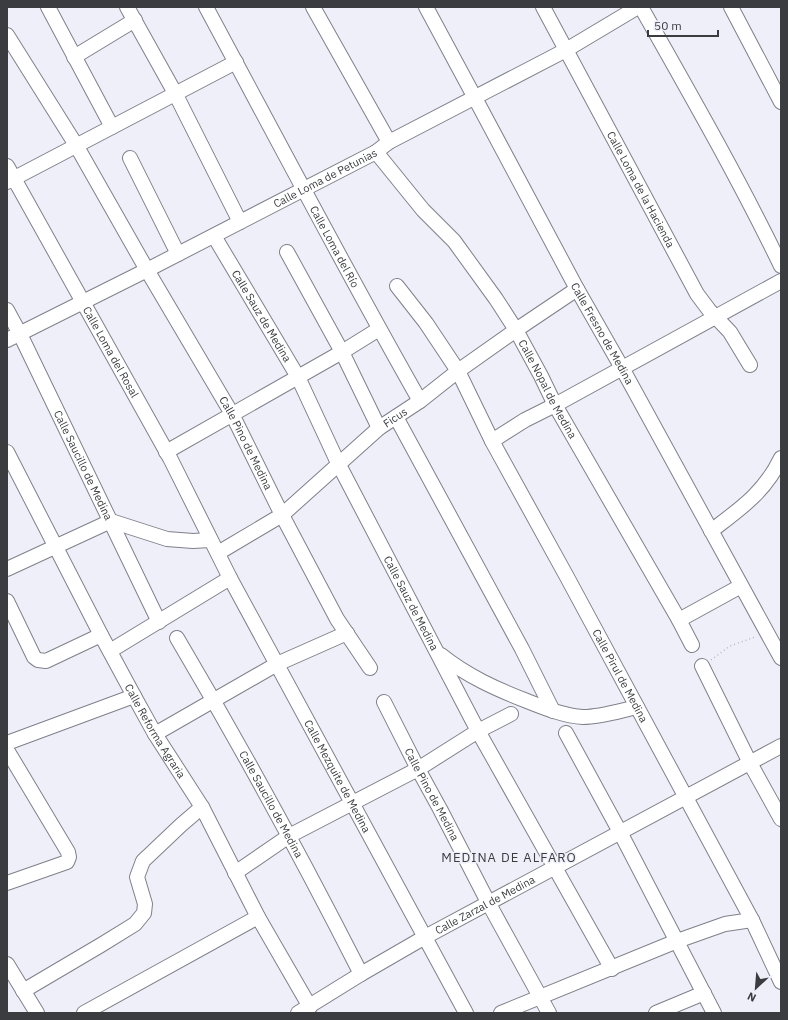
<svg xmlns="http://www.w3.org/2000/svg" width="788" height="1020" viewBox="0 0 788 1020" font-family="'IBM Plex Sans',sans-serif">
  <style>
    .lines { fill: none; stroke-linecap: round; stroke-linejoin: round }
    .minor-casing { stroke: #7f818a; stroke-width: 16 }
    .path { stroke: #b6b7bf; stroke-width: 1.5; stroke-dasharray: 1 3; stroke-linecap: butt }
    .minor { stroke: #fff; stroke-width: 14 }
    .labels { text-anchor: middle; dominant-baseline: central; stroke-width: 3; stroke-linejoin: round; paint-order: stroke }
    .street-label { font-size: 11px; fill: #3b3c40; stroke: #eeeff9 }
    .quarter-label { font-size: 13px; letter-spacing: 1px; fill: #3b3c40; stroke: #eeeff9 }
  </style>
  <rect width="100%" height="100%" fill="#eeeff9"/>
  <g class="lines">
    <!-- minor casing -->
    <g class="minor-casing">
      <g id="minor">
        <path d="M48,7L112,127"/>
        <path d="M127,7L175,93L240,222"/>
        <path id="s1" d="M206,7C277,139 346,271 420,401"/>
        <path d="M313,7L389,142"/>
        <path id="s2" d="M426,7L475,98L577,289L622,368L781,658"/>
        <path id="s3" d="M543,7L697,294L709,310L730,332L750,365"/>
        <path d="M641,7C689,92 738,177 781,266"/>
        <path d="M731,7L781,102"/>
        <path id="s4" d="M7,35L76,145L147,270L232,414L282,515L337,619L370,668"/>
        <path d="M74,57L135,20"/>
        <path id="s5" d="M376,152L423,210L454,241L496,299L516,330L541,376L555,405L679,620L692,645"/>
        <path d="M130,158L178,254"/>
        <path id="s6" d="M7,166L170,458L230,578L466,1013"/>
        <path d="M7,182L236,62"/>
        <path id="s7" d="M214,236L298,377L338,463L478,731L612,969"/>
        <path d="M287,252L342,352L379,428"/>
        <path id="s8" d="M397,286L426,323L458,371L492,441L567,577L752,920L781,982"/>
        <path id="s9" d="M7,310L20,334L159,622"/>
        <path id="s10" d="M7,340L147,270L376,152L389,142L566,50L638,7"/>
        <path d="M396,417L522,649L553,711"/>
        <path d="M492,441L525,420L555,405L781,281"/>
        <path id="s11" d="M7,452L101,635L134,696L155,734L202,807L258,917L310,1007"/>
        <path d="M166,452L342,352L379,329"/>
        <path d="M711,531C740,509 765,492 781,458"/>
        <path id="s12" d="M218,553L282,515L379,428L420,401L458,371L516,330L577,289"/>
        <path d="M7,569L111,521L167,539L193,541L210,540"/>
        <path d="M7,601L34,657L38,660L46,661L101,635"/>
        <path d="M679,620L741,586"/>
        <path id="s13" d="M177,638C242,748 303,860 361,974"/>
        <path d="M110,651L230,578"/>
        <path d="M441,655C467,676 496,689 527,701C545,708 564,716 583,717C601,717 619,711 637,707"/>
        <path d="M702,666L750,763L781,819"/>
        <path id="s14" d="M384,702L418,769L440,809L489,904L549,1013"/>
        <path d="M566,733L620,832L714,1013"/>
        <path d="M155,734L277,664L347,633"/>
        <path d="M7,743L134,696"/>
        <path d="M7,750L68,852L69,857L67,862L7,883"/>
        <path d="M235,873L289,836L418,769L478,731L511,714"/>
        <path d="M7,964L37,1013"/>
        <path d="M23,991L101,945L135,924L144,913L145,904L137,877L143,861L181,825L202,807"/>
        <path d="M84,1013L258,917"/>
        <path id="s15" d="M298,1013L361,974L425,937L781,746"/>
        <path d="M501,1013L677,941L725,924L752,920"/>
        <path d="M656,1013L704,993"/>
      </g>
    </g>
    <!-- path -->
    <path class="path" d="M711,660L730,646L755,637"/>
    <!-- minor -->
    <use href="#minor" class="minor"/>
  </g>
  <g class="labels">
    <!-- street labels -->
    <g class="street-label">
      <text stroke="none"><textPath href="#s10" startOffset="357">Calle Loma de Petunias</textPath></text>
      <text stroke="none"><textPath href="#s3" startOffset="207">Calle Loma de la Hacienda</textPath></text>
      <text stroke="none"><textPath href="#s1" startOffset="272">Calle Loma del Río</textPath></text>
      <text stroke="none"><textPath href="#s7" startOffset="93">Calle Sauz de Medina</textPath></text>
      <text stroke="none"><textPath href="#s2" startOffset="371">Calle Fresno de Medina</textPath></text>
      <text stroke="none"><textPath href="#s6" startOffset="213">Calle Loma del Rosal</textPath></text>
      <text stroke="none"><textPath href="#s5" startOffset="294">Calle Nopal de Medina</textPath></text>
      <text stroke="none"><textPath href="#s12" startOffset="224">Ficus</textPath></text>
      <text stroke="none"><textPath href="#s4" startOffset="473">Calle Pino de Medina</textPath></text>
      <text stroke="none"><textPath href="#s9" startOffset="173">Calle Saucillo de Medina</textPath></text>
      <text stroke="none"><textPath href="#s7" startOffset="417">Calle Sauz de Medina</textPath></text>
      <text stroke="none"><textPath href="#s8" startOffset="450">Calle Pirul de Medina</textPath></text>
      <text stroke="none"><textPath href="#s11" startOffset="316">Calle Reforma Agraria</textPath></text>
      <text stroke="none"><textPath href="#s6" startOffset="694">Calle Mezquite de Medina</textPath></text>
      <text stroke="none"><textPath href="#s14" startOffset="104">Calle Pino de Medina</textPath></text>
      <text stroke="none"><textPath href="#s13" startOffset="191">Calle Saucillo de Medina</textPath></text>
      <text stroke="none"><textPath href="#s15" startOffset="216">Calle Zarzal de Medina</textPath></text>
    </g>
    <!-- quarter labels -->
    <g class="quarter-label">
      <text x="509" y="857">MEDINA DE ALFARO</text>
    </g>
  </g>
  <!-- border -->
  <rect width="788" height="1020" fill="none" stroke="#3b3c40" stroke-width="16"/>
  <!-- north arrow -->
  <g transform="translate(756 988) rotate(206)" stroke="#eeeff9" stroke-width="3" paint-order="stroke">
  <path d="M0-3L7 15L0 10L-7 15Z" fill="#3b3c40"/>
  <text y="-6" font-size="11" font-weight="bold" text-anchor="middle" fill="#3b3c40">N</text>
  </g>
  <!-- scale -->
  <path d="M648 30v6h70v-6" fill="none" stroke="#3b3c40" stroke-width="2"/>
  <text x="654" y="30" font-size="12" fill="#3b3c40" stroke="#eeeff9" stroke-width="3" paint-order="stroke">50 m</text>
</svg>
